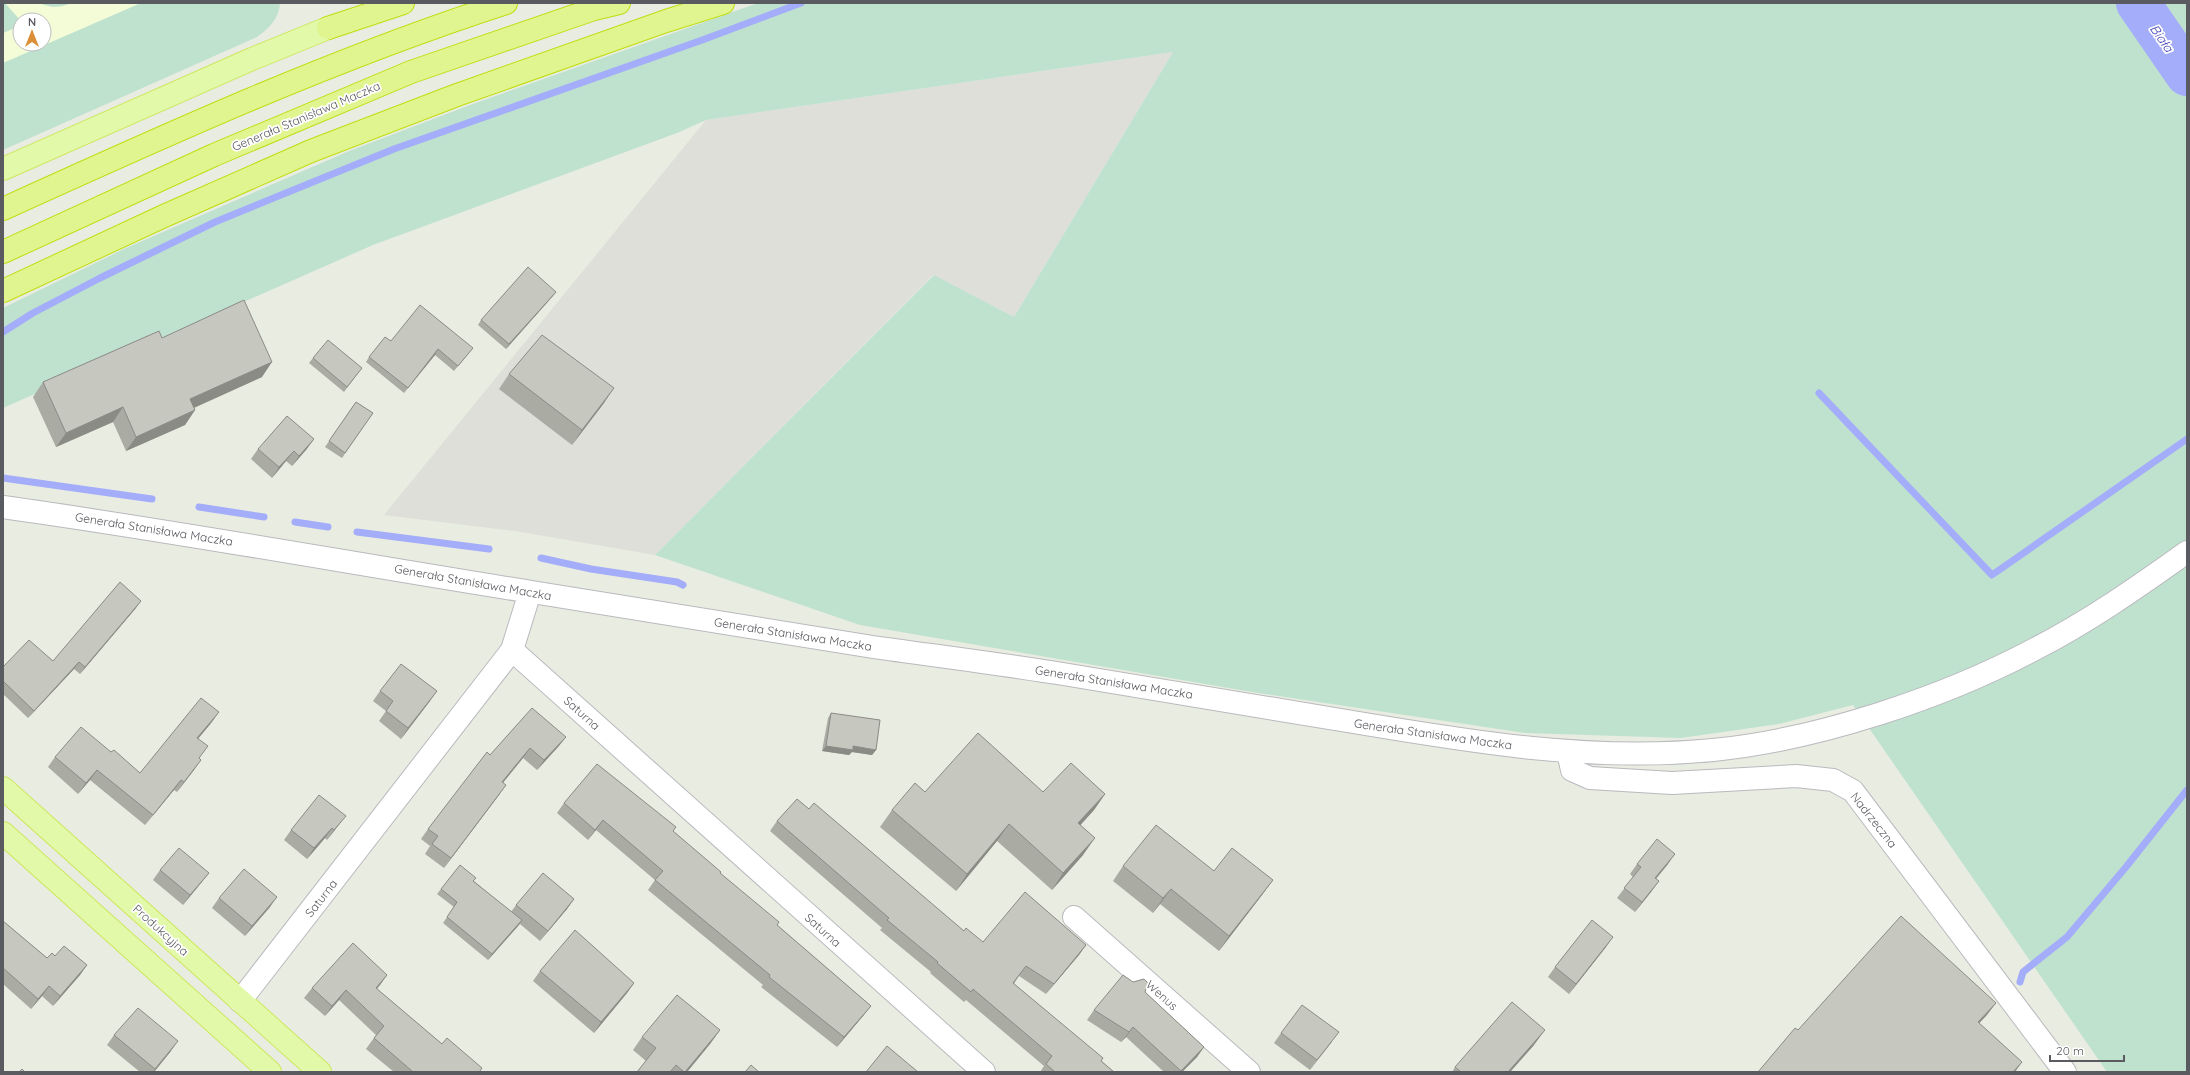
<svg xmlns="http://www.w3.org/2000/svg" width="2190" height="1075" viewBox="0 0 2190 1075" font-family="Quicksand,sans-serif">
  <style>
    .commercial { fill: #f3fbd7; fill-rule: evenodd }
    .industrial { fill: #dedfd9 }
    .green { fill: #bfe2cf }
    .lines { fill: none; stroke-linecap: round; stroke-linejoin: round }
    .stream { stroke: #a4adf9; stroke-width: 7 }
    .river { stroke: #a4adf9; stroke-width: 44 }
    .minor-casing { stroke: #b9b9bf; stroke-width: 24 }
    .major-casing { stroke: #cfe75f; stroke-width: 24 }
    .highway-casing { stroke: #c0dd10; stroke-width: 24 }
    .minor { stroke: #fff; stroke-width: 22 }
    .major { stroke: #e1f9a9; stroke-width: 22 }
    .highway { stroke: #e0f58f; stroke-width: 22 }
    .wall { fill: #aaaba3 }
    .shaded-wall { fill: #8b8b85 }
    .building { fill: #c6c7be; stroke: #8b8b85 }
    .labels { text-anchor: middle; dominant-baseline: central; stroke-width: 3.5; stroke-linejoin: round; paint-order: stroke }
    .street-label { font-size: 12px; fill: #5a5a61; stroke: #fff }
    .water-label { font-size: 13px; font-style: italic; fill: #494db9; stroke: #fff }
  </style>
  <rect width="100%" height="100%" fill="#e9ece1"/>
  <!-- commercial -->
  <path class="commercial" d="M3,3H186L3,118ZM20,20H44V44H20Z"/>
  <!-- industrial -->
  <path class="industrial" d="M1173,52L1014,317L933,275L655,555L515,531L384,515L706,120Z"/>
  <!-- green -->
  <path class="green" d="M3,3H5L20,20V26L3,33Z
    M40,3H71C60,8 50,8 40,3Z
    M141,3H280C279,18 270,28 257,37L3,150V63Z
    M758,3H2187V1072H2107L1853,705L1779,724L1681,738L1525,733L1258,693L860,625L655,555L934,275L1014,317L1173,52L706,120L677,133L373,245L3,408V308L126,248L349,151L470,105Z"/>
  <g class="lines">
    <!-- stream -->
    <path class="stream" d="M3,332L33,313L100,278L215,222L394,149L705,39L801,3
      M1819,393L1992,575L2187,439
      M3,478L152,499
      M199,507L264,517
      M295,522L328,527
      M357,532L489,549
      M541,558L591,569L677,582L683,585
      M2020,982L2023,972L2067,937L2126,867L2187,790"/>
    <!-- river -->
    <path class="river" d="M2138,3L2187,74"/>
    <!-- minor casing -->
    <g class="minor-casing">
      <path id="minor" d="M3,507C182,532 360,565 538,593C650,612 762,630 873,647C937,656 1000,664 1063,674C1160,690 1257,706 1353,722C1472,742 1592,762 1713,750C1816,740 1943,698 2035,649C2088,622 2138,587 2187,552
        M512,650L530,592
        M1568,752L1572,770L1590,778L1672,783L1796,776L1833,780L1853,791L2065,1072
        M1074,917L1249,1072
        M240,1001L512,650L984,1072"/>
    </g>
    <!-- major casing -->
    <g class="major-casing">
      <path id="major" d="M3,169L252,59L328,28
        M3,788L320,1072
        M3,833L270,1072"/>
    </g>
    <!-- highway casing -->
    <g class="highway-casing">
      <path id="highway" d="M328,28L403,3
        M3,209C168,134 333,59 506,3
        M3,252L214,155L411,72L594,9L619,3
        M3,291L164,216L311,151L457,95L666,21L723,3"/>
    </g>
    <!-- minor -->
    <use href="#minor" class="minor"/>
    <!-- major -->
    <use href="#major" class="major"/>
    <!-- highway -->
    <use href="#highway" class="highway"/>
  </g>
  <!-- wall -->
  <path class="wall" d="M556,292L552,297L506,349L478,325L481,320Z
    M162,338L262,377L194,408L195,410L185,425L126,451L113,422L56,447L33,397L43,382Z
    M391,341L473,348L454,371L435,355L404,393L366,362L369,357Z
    M313,358L362,368L344,392L309,363Z
    M509,374L604,403L572,445L499,389Z
    M356,402L373,413L342,458L325,447Z
    M314,439L306,450L292,466L286,461L272,478L251,459L258,449Z
    M136,608L80,674L74,669L28,718L3,694V667L53,661Z
    M380,691L430,701L401,739L379,721L386,711L373,701Z
    M831,713L876,750L872,755L852,752L849,755L822,751L828,718Z
    M212,722L198,739L199,758L194,770L177,792L174,790L145,825L90,780L78,794L48,767L55,757L111,752L140,773Z
    M566,737L558,747L537,770L523,758L503,783L499,795L444,868L425,854L430,846L421,839L428,829L490,755Z
    M925,792H1043L1105,794L1094,810L1080,825L1083,855L1052,890L997,841L956,891L880,827L892,810Z
    M564,803L676,827L673,831L777,925L871,1006L863,1016L837,1047L761,987L763,985L648,890L655,880L596,830L588,840L557,813Z
    M809,809L964,931L983,942L1086,945L1079,955L1046,994L1019,976L1014,984L1114,1072H1040L1044,1066L966,1000L964,1002L930,973L931,972L880,930L882,928L770,831L777,821Z
    M338,826L327,840L325,838L307,859L284,840L291,830Z
    M1637,864H1668L1656,879L1659,881L1651,892L1635,912L1617,898L1633,877L1630,874Z
    M1123,866L1214,871L1273,880L1262,895L1219,951L1160,904L1153,913L1113,881Z
    M160,870L209,873L201,883L183,905L153,880Z
    M474,881L511,912L516,905L574,899L567,909L540,941L520,924L488,960L443,923L454,907L437,894L441,889Z
    M219,898L270,907L245,936L212,908Z
    M3,921L47,958L55,956L87,965L80,975L53,1006L42,996L31,1009L3,984Z
    M1606,947L1569,994L1548,977L1555,967Z
    M540,971L634,983L627,993L594,1033L533,981Z
    M387,975L377,989L442,1044L481,1072H394L366,1049L376,1035L339,1000L325,1016L304,998L312,988Z
    M1133,982L1145,992L1204,1047L1197,1057L1182,1072H1164L1126,1037L1121,1042L1087,1020L1094,1010Z
    M720,1030L710,1044L687,1072H637L646,1061L633,1050L642,1037Z
    M1281,1033L1332,1042L1310,1070L1274,1043Z
    M114,1035L171,1051L154,1072H140L107,1045Z
    M1534,1045L1510,1072H1452L1455,1067Z"/>
  <!-- shaded-wall -->
  <path class="shaded-wall" d="M556,292L552,297L506,349L509,344Z
    M438,349L435,355L404,393L408,388Z
    M272,362L262,377L180,414L190,399Z
    M614,388L604,403L572,445L582,430Z
    M123,407L113,422L56,447L66,433Z
    M195,410L185,425L126,451L136,437Z
    M314,439L306,450L292,466L299,456Z
    M294,451L286,461L272,478L279,467Z
    M141,601L136,608L80,674L85,667Z
    M79,662L74,669L28,718L34,711Z
    M437,691L430,701L401,739L408,728Z
    M219,712L212,722L190,748L197,738Z
    M566,737L558,747L537,770L544,760Z
    M826,746H853L876,750L872,755L852,752L849,755L822,751Z
    M530,748L523,758L495,792L502,782Z
    M201,760L194,770L177,792L184,782Z
    M97,770L90,780L78,794L86,783Z
    M181,780L174,790L145,825Z
    M506,785L499,795L444,868L451,858Z
    M1105,794L1094,810L1067,840L1078,823Z
    M346,816L338,826L327,840L334,830Z
    M603,820L596,830L588,840L595,830Z
    M1009,824L997,841L956,891L967,874Z
    M332,828L325,838L307,859L314,848Z
    M1095,838L1083,855L1052,890L1063,873Z
    M1675,854L1668,864L1648,888L1655,878Z
    M209,873L201,883L183,905L190,895Z
    M1273,880L1262,895L1219,951L1229,936Z
    M1659,881L1651,892L1635,912L1642,902Z
    M1171,889L1160,904L1153,913L1163,898Z
    M277,897L270,907L245,936L252,926Z
    M574,899L567,909L540,941L548,931Z
    M522,920L518,926L488,960L492,954Z
    M1613,937L1606,947L1569,994L1576,984Z
    M1086,945L1079,955L1046,994L1054,984Z
    M87,965L80,975L53,1006L60,996Z
    M387,975L380,985L368,998L376,988Z
    M634,983L627,993L594,1033L601,1022Z
    M49,986L42,996L31,1009L38,999Z
    M346,990L339,1000L325,1016L332,1006Z
    M1996,1003L1987,1015L1969,1034L1978,1022Z
    M871,1006L863,1016L837,1047L844,1037Z
    M1133,1027L1126,1037L1121,1042Z
    M720,1030L710,1044L687,1072H685Z
    M1545,1030L1534,1045L1510,1072H1508Z
    M178,1041L171,1051L154,1072H153Z
    M1204,1047L1197,1057L1182,1072H1180Z
    M2022,1062L2015,1072H2013Z"/>
  <!-- building -->
  <path class="building" d="M528,267L556,292L509,344L481,320Z
    M244,300L272,362L190,399L195,410L136,437L123,407L66,433L43,382L159,331L162,338Z
    M420,305L473,348L458,366L438,349L408,388L369,357L385,337L391,341Z
    M542,335L614,388L582,430L509,374Z
    M328,340L362,368L347,387L313,358Z
    M356,402L373,413L345,453L329,441Z
    M287,416L314,439L299,456L294,451L279,467L258,449Z
    M120,582L141,601L85,667L79,662L34,711L3,681V667L29,640L53,661Z
    M401,664L437,691L408,728L386,711L393,701L380,691Z
    M201,698L219,712L197,738L208,746L199,758L201,760L184,782L181,780L153,815L97,770L86,783L55,757L81,727L111,752L114,750L140,773Z
    M532,708L566,737L544,760L530,748L502,782L506,785L451,858L432,844L438,836L428,829L487,752L490,755Z
    M831,713L880,720L876,750L853,746V750L826,746Z
    M978,733L1043,792L1071,763L1105,794L1078,823L1095,838L1063,873L1009,824L967,874L892,810L915,783L925,792Z
    M597,764L676,827L673,831L721,872L720,873L779,922L777,925L871,1006L844,1037L769,977L770,975L655,880L663,871L603,820L595,830L564,803Z
    M319,795L346,816L334,830L332,828L314,848L291,830Z
    M797,799L809,809L814,803L964,931L966,928L983,942L1025,892L1086,945L1054,984L1026,966L1013,983L1103,1058L1101,1061L1114,1072H1055L1046,1064L1052,1056L973,989L971,992L937,963L938,962L887,920L889,918L777,821Z
    M1156,825L1214,871L1232,848L1273,880L1229,936L1171,889L1163,898L1123,866Z
    M1657,839L1675,854L1655,878L1659,881L1642,902L1624,888L1641,867L1637,864Z
    M179,848L209,873L190,895L160,870Z
    M460,865L476,878L473,881L522,920L492,954L447,917L457,902L441,889Z
    M244,869L277,897L252,926L219,898Z
    M543,873L574,899L548,931L516,905Z
    M1901,916L1996,1003L1978,1022L2022,1062L2013,1072H2014H1758L1795,1028L1798,1030Z
    M1592,920L1613,937L1576,984L1555,967Z
    M3,921L47,958L52,953L55,956L64,946L87,965L60,996L49,986L38,999L3,968Z
    M575,930L634,983L601,1022L540,971Z
    M353,943L387,975L376,988L442,1044L447,1038L482,1068L480,1071L481,1072H413L374,1038L384,1026L346,990L332,1006L312,988Z
    M1123,975L1133,982L1144,979L1148,983L1145,992L1204,1047L1181,1071L1133,1027L1129,1032L1094,1010Z
    M677,995L720,1030L685,1072H684L676,1065L670,1072H637L656,1048L642,1037Z
    M1512,1002L1545,1030L1508,1072H1461L1455,1067Z
    M1302,1005L1339,1032L1317,1060L1281,1033Z
    M138,1008L178,1041L155,1069L114,1035Z
    M887,1046L918,1072H866Z
    M751,1065L759,1072H745Z
    M22,1069L25,1072H19Z"/>
  <g class="labels">
    <!-- street labels -->
    <g class="street-label">
      <text transform="translate(306 116) rotate(-23)">Generała Stanisława Maczka</text>
      <text transform="translate(154 529) rotate(9)">Generała Stanisława Maczka</text>
      <text transform="translate(473 582) rotate(10)">Generała Stanisława Maczka</text>
      <text transform="translate(793 634) rotate(9)">Generała Stanisława Maczka</text>
      <text transform="translate(1114 682) rotate(9)">Generała Stanisława Maczka</text>
      <text transform="translate(582 713) rotate(42)">Saturna</text>
      <text transform="translate(1433 734) rotate(8)">Generała Stanisława Maczka</text>
      <text transform="translate(1874 820) rotate(52)">Nadrzeczna</text>
      <text transform="translate(321 898) rotate(-52)">Saturna</text>
      <text transform="translate(161 930) rotate(42)">Produkcyjna</text>
      <text transform="translate(823 930) rotate(42)">Saturna</text>
      <text transform="translate(1162 995) rotate(42)">Wenus</text>
    </g>
    <!-- water labels -->
    <g class="water-label">
      <text transform="translate(2162 38) rotate(55)">Biała</text>
    </g>
  </g>
  <!-- border -->
  <rect width="2190" height="1075" fill="none" stroke="#5a5a61" stroke-width="8"/>
  <!-- north arrow -->
  <g transform="translate(32 32)"><circle r="19" fill="#ffffff" stroke="#bdbdc0"/>
  <path d="M0-3L7 15L0 10L-7 15Z" fill="#dc8f36"/>
  <text y="-6" font-size="11" font-weight="bold" text-anchor="middle" fill="#5a5a61">N</text>
  </g>
  <!-- scale -->
  <path d="M2050 1055v6h74v-6" fill="none" stroke="#5a5a61" stroke-width="2"/>
  <text x="2056" y="1055" font-size="12" fill="#5a5a61" stroke="#ffffff" stroke-width="3" paint-order="stroke">20 m</text>
</svg>
